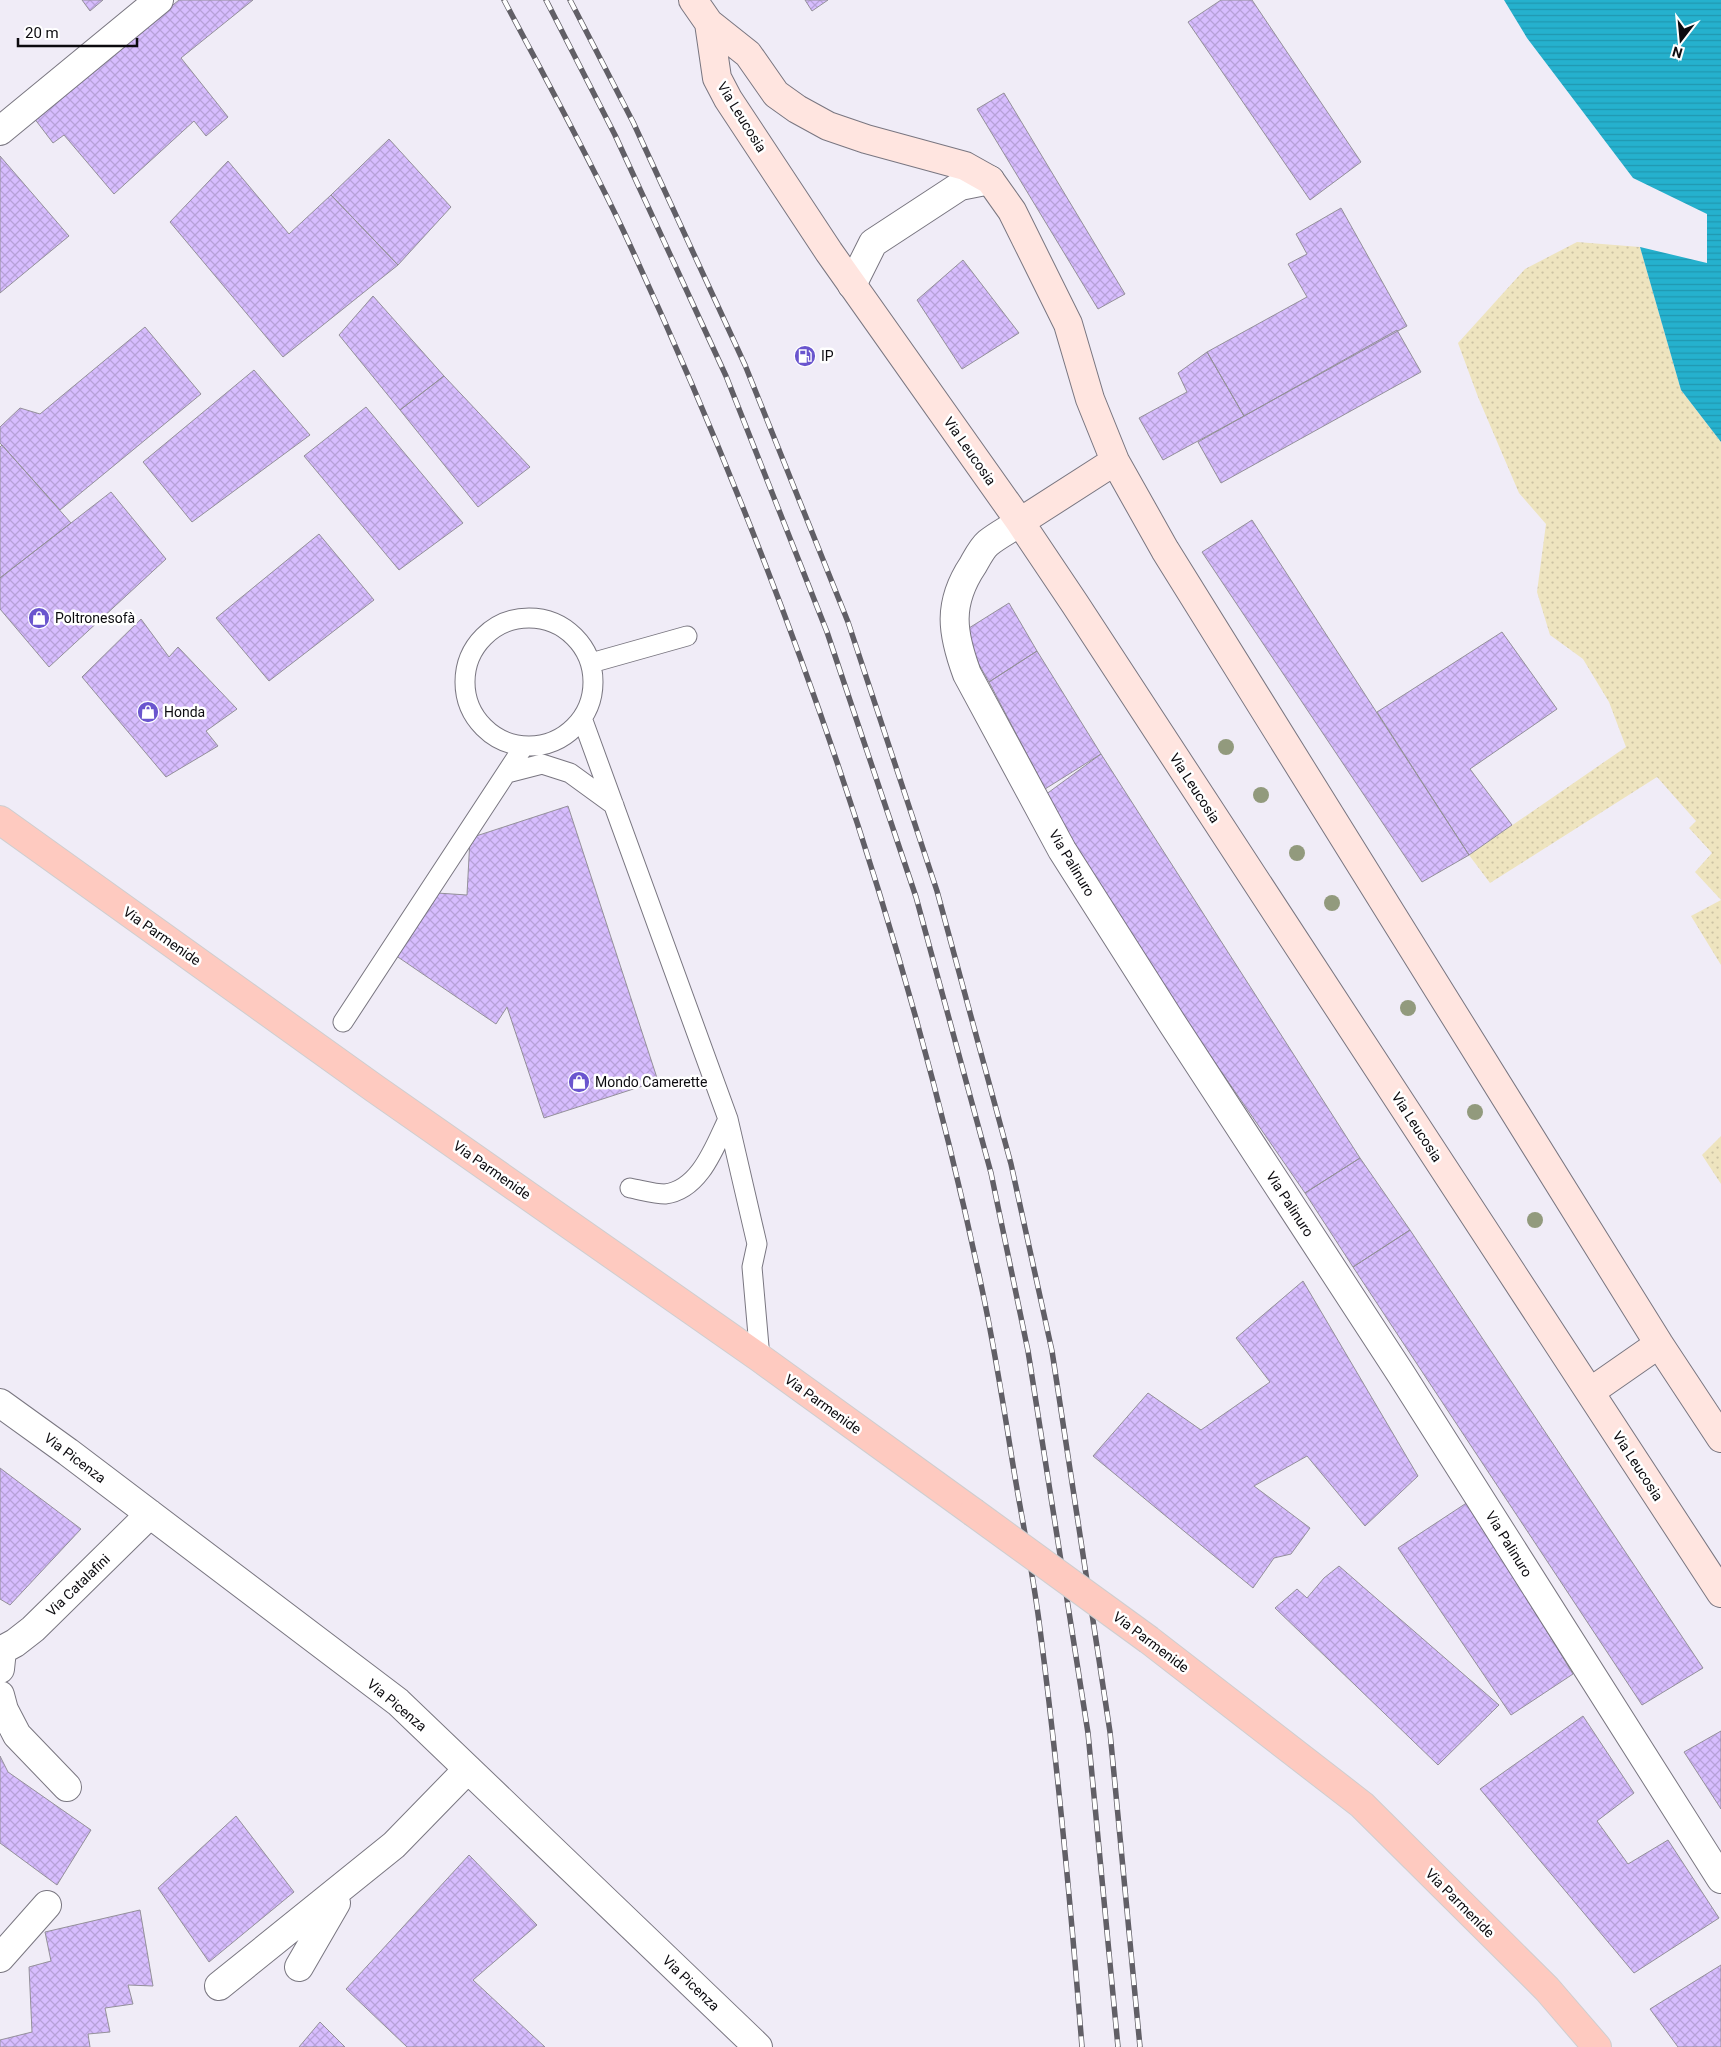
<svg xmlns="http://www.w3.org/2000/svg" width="1721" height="2047" viewBox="0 0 1721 2047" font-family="Roboto,sans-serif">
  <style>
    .sand { fill: url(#sand-dots) }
    .water { fill: url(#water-rules) }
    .building { fill: url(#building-cross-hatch); stroke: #94909a }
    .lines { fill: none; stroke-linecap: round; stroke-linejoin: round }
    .lane-casing { stroke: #797680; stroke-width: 21 }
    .street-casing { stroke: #797680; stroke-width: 30 }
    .secondary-casing { stroke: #797680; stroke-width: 30 }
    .primary-casing { stroke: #cececf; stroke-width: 30 }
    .lane { stroke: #fff; stroke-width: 19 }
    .street { stroke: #fff; stroke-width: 28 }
    .secondary { stroke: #ffe5e0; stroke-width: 28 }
    .primary { stroke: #fecac0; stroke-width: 28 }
    .rail-casing { stroke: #615f66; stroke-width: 5.5 }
    .rail { stroke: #fff; stroke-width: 4; stroke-dasharray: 11; stroke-linecap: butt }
    .primary-bridge-casing { stroke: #cececf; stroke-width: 30; stroke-linecap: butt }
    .primary-bridge { stroke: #fecac0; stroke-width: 28 }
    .tree { fill: #929a7d }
    .labels { text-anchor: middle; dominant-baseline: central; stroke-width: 5; stroke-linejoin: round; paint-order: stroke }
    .street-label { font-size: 14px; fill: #0c0b0f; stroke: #fff }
    .poi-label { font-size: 14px; fill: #0c0b0f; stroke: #fff; text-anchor: start }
  </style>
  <defs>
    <pattern id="sand-dots" width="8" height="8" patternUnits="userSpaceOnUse" patternTransform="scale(1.25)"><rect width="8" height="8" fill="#eee4bf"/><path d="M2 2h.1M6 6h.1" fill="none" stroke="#cbc2a3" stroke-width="1.8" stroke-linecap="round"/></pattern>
    <pattern id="water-rules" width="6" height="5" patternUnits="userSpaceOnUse" patternTransform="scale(1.25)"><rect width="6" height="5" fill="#25b1ce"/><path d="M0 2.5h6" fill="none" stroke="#2097b0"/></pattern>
    <pattern id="building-cross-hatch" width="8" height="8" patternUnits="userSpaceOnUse" patternTransform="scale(1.25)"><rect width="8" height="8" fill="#d7bdfe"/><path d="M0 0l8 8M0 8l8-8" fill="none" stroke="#b7a1d8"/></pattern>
  </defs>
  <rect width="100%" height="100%" fill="#f0ecf7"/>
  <!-- sand -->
  <path class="sand" d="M1577,242L1640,247L1681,390L1721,442V965L1691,916L1721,900L1695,872L1712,853L1689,828L1696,821L1657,777L1490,883L1469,855L1626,747L1609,702L1583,659L1550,635L1537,592L1546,524L1519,493L1478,397L1458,343L1525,269Z
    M1721,1136V1184L1702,1155Z"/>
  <!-- water -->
  <path class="water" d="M1504,0H1721V442L1681,390L1640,247L1707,263V214L1633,178L1527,38Z"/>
  <!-- building -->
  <path class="building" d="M82,0H103L90,11Z
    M179,0H253L181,58L228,117L206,136L194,121L114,194L64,135L53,143L34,118Z
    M805,0H828L812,11Z
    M1221,0H1252L1361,162L1310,200L1188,22Z
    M1004,93L1125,294L1098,309L977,109Z
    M389,139L451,207L398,265L331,195Z
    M0,156L69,236L0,293Z
    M228,161L289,234L331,195L398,265L283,357L170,222Z
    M1341,208L1407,326L1244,416L1207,352L1307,297L1288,264L1307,254L1296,234Z
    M963,260L1019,333L962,369L917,300Z
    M373,296L444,376L400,410L339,335Z
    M145,327L201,394L60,510L0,443V427L20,408L40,414Z
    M1397,330L1421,372L1221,483L1198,442Z
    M1207,352L1244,416L1163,460L1139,418L1187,392L1178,373Z
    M254,370L310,435L192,522L143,462Z
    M444,376L530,467L478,507L400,410Z
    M366,407L463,523L399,570L304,456Z
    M2,445L71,523L0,578V447Z
    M111,492L166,559L49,667L0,609V578Z
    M1252,520L1469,855L1422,882L1202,552Z
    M319,534L374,600L269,681L216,618Z
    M1009,603L1037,651L989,682L961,633Z
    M141,619L169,657L178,647L237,709L206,731L218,746L166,777L82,677Z
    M1502,632L1557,709L1470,769L1512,825L1469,855L1377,712Z
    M1037,651L1101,754L1045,789L989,682Z
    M1101,754L1360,1158L1305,1193L1160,983L1045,795Z
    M568,806L658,1081L544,1118L507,1007L496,1024L395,955L437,893L467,895L470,838Z
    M1360,1158L1410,1230L1353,1267L1305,1193Z
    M1410,1230L1703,1668L1642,1705L1353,1267Z
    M1303,1281L1418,1476L1365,1526L1307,1456L1254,1486L1310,1528L1291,1554L1274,1558L1253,1588L1093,1456L1148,1393L1201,1430L1270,1382L1236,1338Z
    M0,1468L81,1529L10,1605L0,1599Z
    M1468,1502L1573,1674L1511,1715L1398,1548Z
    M1339,1566L1499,1705L1438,1765L1275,1608L1297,1589L1307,1598L1324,1578Z
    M1583,1716L1634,1793L1597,1821L1628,1864L1668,1840L1719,1918L1634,1973L1480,1789Z
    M1721,1731V1809L1684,1752Z
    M0,1756L8,1772L91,1830L57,1885L0,1843Z
    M236,1816L294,1892L209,1962L158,1888Z
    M469,1855L537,1925L473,1980L545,2047H407L346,1989Z
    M140,1910L153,1986L128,1985L133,2004L105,2008L110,2032L88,2034L90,2047H0V2040L32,2032L29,1967L51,1961L45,1932Z
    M1721,1965V2047H1678L1650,2009Z
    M320,2022L345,2047H299Z"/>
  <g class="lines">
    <!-- lane casing -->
    <g class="lane-casing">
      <path id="lane" d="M465 682a64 64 0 1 1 128 0a64 64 0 1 1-128 0Z
        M591,663L687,636
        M582,718L728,1119L757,1244L752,1267L760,1358
        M507,773L542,764L570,773L614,805
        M343,1022L524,746
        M630,1188C641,1190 655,1194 665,1194C700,1190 715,1146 728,1119"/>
    </g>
    <!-- street casing -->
    <g class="street-casing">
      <path id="street" d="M0,131L159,0
        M852,285L873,243L960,186L990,180
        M1020,522C1010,529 998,535 988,543C982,548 977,558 973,565C947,604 952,633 967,674L1062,850L1172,1023L1401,1374L1721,1879
        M0,1403L68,1452L398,1702L758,2047
        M0,1669L2,1650L15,1643L33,1629L150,1514
        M0,1695L4,1710L17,1735L67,1787
        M0,1958L47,1905
        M299,1967L336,1903
        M219,1986L394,1845L468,1769"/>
    </g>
    <!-- secondary casing -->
    <g class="secondary-casing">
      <path id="secondary" d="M693,0L709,23L748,54L776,94L797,109L828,126L866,139L965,166L990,180L1012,211L1068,324L1090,399L1115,461L1165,550L1659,1344L1721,1438
        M709,23L717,78L728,99L829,252L1020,522L1075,604L1721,1593
        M1020,522L1115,461
        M1590,1392L1659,1344"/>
    </g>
    <!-- primary casing -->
    <g class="primary-casing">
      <path id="primary" d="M0,820L374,1088L760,1358L973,1512
        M1149,1640L1362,1805L1547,1989L1597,2047"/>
    </g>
    <!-- lane -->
    <use href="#lane" class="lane"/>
    <!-- street -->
    <use href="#street" class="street"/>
    <!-- secondary -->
    <use href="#secondary" class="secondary"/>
    <!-- primary -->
    <use href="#primary" class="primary"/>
    <!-- rail casing -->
    <g class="rail-casing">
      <path id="rail" d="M504,0C544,76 586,152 623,230C780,568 905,923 982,1289C994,1345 1003,1402 1012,1459C1021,1515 1033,1572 1040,1629C1058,1768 1071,1908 1082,2047
        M546,0L615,135L726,376L827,632L916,897L991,1173L1028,1351L1088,1733L1118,2047
        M570,0L633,122L745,365L848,622L937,891L1011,1164L1052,1351L1110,1732L1140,2047"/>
    </g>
    <!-- rail -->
    <use href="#rail" class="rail"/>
    <!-- primary-bridge casing -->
    <g class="primary-bridge-casing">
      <path id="primary-bridge" d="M973,1512L1149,1640"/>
    </g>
    <!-- primary-bridge -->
    <use href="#primary-bridge" class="primary-bridge"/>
  </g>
  <!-- trees -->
  <g class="tree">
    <circle cx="1226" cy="747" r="8"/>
    <circle cx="1261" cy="795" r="8"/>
    <circle cx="1297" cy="853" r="8"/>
    <circle cx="1332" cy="903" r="8"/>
    <circle cx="1408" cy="1008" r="8"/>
    <circle cx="1475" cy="1112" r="8"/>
    <circle cx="1535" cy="1220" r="8"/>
  </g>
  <!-- icons -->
  <defs>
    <g id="fuel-disc" transform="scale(1.125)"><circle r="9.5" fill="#6a55ce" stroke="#fff"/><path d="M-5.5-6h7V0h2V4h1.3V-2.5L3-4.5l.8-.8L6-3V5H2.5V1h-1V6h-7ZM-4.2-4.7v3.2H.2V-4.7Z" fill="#fff"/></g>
    <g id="shop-disc" transform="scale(1.125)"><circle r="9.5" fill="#6a55ce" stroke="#fff"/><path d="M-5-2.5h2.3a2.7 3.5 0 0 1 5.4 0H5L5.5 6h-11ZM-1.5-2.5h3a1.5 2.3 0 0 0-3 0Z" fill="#fff"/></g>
  </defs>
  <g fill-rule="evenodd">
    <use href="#fuel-disc" x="805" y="356"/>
    <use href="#shop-disc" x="39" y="618"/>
    <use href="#shop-disc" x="148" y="712"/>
    <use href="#shop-disc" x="579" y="1082"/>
  </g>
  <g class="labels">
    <!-- street labels -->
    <g class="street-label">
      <text transform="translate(742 117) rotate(58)">Via Leucosia</text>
      <text transform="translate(970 451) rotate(55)">Via Leucosia</text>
      <text transform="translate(1195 788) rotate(57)">Via Leucosia</text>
      <text transform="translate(1072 863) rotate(59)">Via Palinuro</text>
      <text transform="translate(162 936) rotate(35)">Via Parmenide</text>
      <text transform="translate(1417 1127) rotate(57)">Via Leucosia</text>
      <text transform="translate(492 1170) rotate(35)">Via Parmenide</text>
      <text transform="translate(1290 1204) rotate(57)">Via Palinuro</text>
      <text transform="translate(823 1404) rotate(36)">Via Parmenide</text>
      <text transform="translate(75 1458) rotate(37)">Via Picenza</text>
      <text transform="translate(1638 1466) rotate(57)">Via Leucosia</text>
      <text transform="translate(1509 1544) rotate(58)">Via Palinuro</text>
      <text transform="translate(78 1585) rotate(-44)">Via Catalafini</text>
      <text transform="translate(1151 1642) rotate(37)">Via Parmenide</text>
      <text transform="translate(397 1705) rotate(40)">Via Picenza</text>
      <text transform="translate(1460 1903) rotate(45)">Via Parmenide</text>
      <text transform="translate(691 1983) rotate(44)">Via Picenza</text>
    </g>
    <!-- poi labels -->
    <g class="poi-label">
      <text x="821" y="356">IP</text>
      <text x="55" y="618">Poltronesofà</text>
      <text x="164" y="712">Honda</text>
      <text x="595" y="1082">Mondo Camerette</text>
    </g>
  </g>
  <!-- north arrow -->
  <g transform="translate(1681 40) rotate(196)" stroke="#ffffff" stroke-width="4" paint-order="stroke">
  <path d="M0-4L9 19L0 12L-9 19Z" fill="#0c0b0f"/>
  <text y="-8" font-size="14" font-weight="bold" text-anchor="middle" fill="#0c0b0f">N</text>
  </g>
  <!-- scale -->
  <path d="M18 38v8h119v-8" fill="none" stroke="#0c0b0f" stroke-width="2.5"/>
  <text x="25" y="38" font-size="15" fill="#0c0b0f" stroke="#ffffff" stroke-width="4" paint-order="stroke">20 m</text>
</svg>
